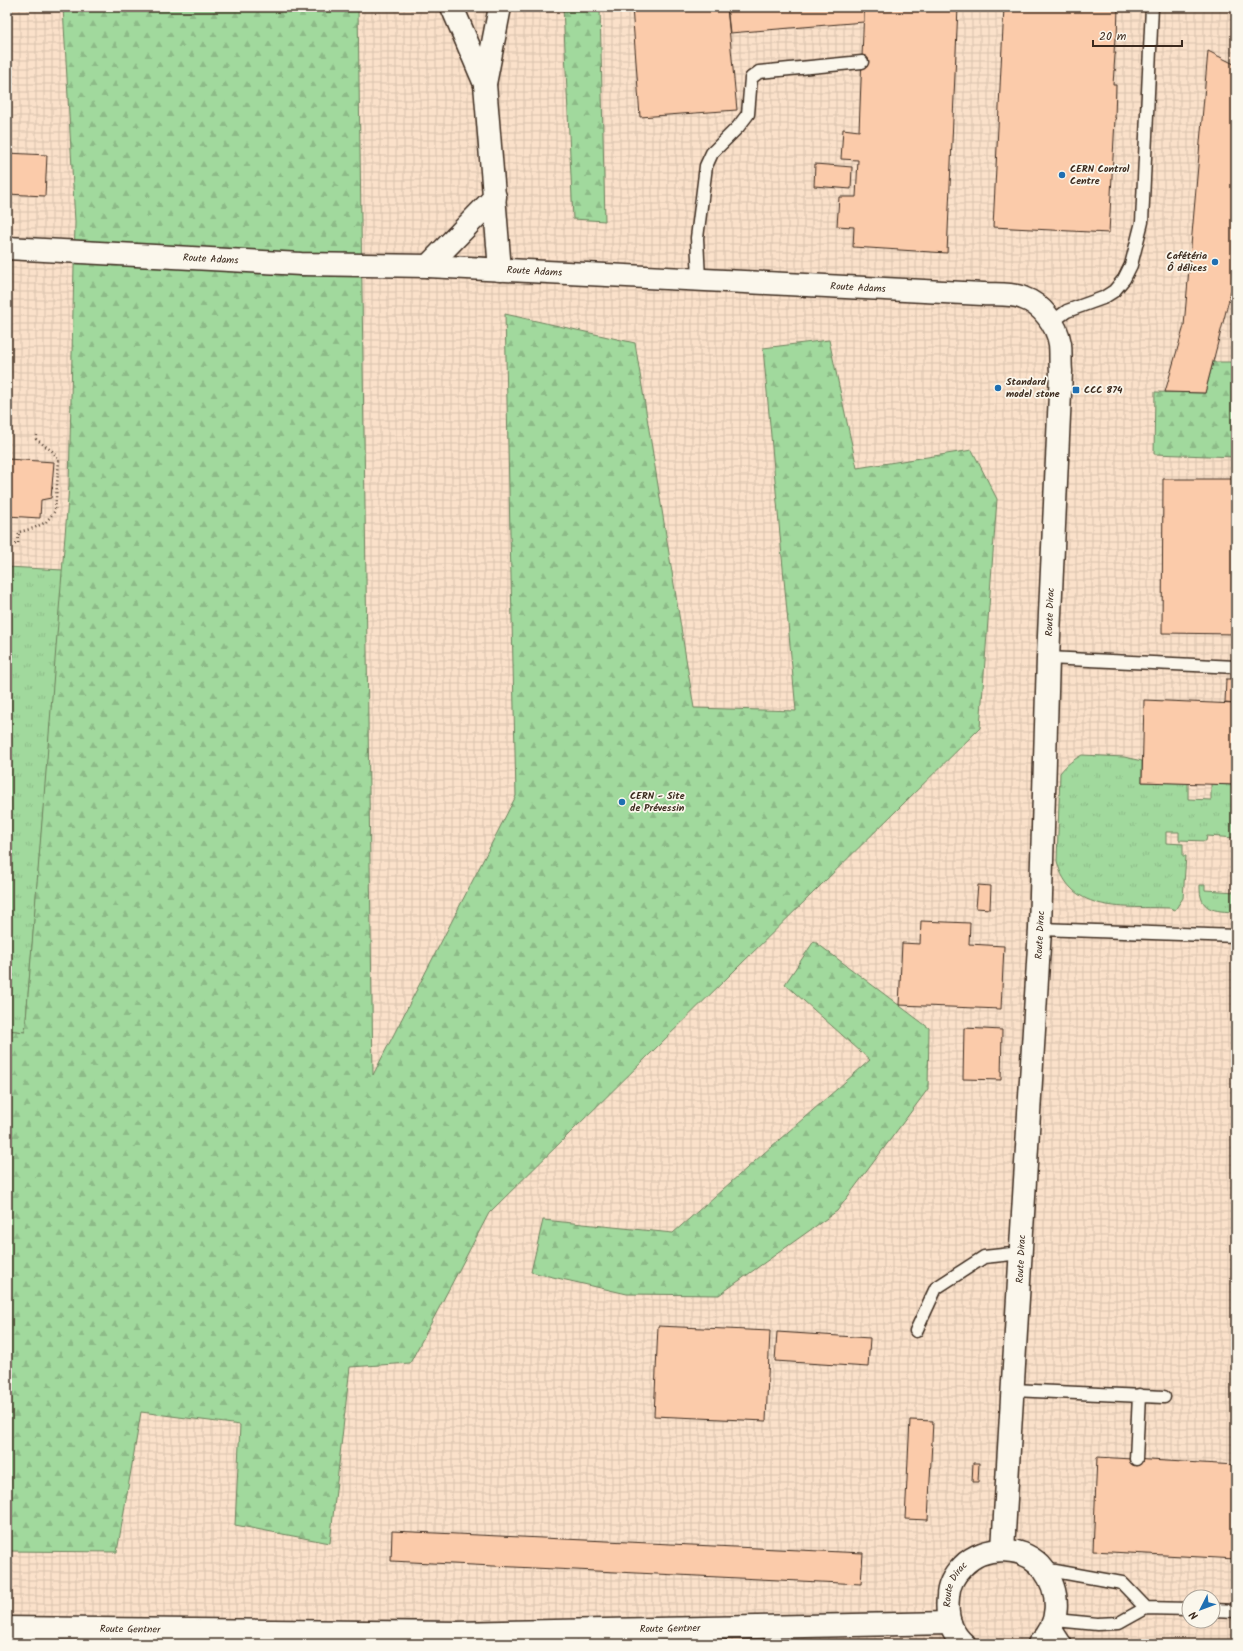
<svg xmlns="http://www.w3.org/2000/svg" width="1243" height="1651" viewBox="0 0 1243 1651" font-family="Kalam,sans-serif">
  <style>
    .industrial { fill: url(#industrial-grid); fill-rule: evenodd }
    .grass { fill: url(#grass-tufts); stroke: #6e825e }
    .forest { fill: url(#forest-firs); stroke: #6e825e }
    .building { fill: #fbcbaa; stroke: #3b2a1e }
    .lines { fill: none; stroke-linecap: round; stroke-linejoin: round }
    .lane-casing { stroke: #3b2a1e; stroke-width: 15 }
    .street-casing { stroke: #3b2a1e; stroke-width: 25 }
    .path { stroke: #3b2a1e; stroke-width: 2.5; stroke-dasharray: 1 3; stroke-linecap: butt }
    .lane { stroke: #fbf7ec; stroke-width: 12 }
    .street { stroke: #fbf7ec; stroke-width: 22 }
    .poi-dot { fill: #1f6fb2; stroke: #fbf7ec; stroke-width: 1.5 }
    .labels { text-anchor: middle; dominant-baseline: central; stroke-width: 3.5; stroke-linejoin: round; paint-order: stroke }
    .poi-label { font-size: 10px; font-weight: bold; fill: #3b2a1e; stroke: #fbf7ec; text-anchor: start }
    .street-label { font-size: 10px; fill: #3b2a1e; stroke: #fbf7ec }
  </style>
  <defs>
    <pattern id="industrial-grid" width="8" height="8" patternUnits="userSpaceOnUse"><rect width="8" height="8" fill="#fbe1ca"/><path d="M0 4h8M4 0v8" fill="none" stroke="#d8c1ad"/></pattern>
    <pattern id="grass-tufts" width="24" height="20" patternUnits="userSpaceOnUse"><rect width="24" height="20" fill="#a1d99d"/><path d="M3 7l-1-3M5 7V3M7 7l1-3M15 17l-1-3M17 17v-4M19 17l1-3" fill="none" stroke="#8cba87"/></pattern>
    <pattern id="forest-firs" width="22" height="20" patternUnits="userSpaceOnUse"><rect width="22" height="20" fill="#a1d99d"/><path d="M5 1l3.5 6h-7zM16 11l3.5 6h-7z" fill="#8cba87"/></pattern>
  </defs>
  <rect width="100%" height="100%" fill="#fbead8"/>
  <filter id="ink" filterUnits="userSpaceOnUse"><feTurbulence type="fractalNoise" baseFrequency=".025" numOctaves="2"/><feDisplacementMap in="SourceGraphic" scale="8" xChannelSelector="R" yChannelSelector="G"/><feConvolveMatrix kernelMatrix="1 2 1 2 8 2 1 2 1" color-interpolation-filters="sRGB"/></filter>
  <g filter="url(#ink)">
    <!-- industrial -->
    <path class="industrial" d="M7,7H1236V1644H7ZM1189,1597H1213V1621H1189Z"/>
    <!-- grass -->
    <path class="grass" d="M7,567L63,570L25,1032L7,1030Z
      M1082,755L1124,757L1142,761V782L1188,783V799L1211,800V784L1236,785V838L1207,836L1206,841L1179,840V832H1166V843L1183,844V856H1186L1183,898L1175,910L1170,908C1126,906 1070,915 1057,861L1060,773C1067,764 1073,760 1082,755Z
      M1200,885H1205V890L1236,892V912C1214,911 1199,911 1200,885Z"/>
    <!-- forest -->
    <path class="forest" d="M63,7H358L373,1075L516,796L505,314L635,343L694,708L796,711L763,348L829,340L857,468L972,450L997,499L980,728L489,1213L410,1363L350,1367L330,1543L235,1525L240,1425L141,1412L117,1552L7,1551V1030L25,1032L69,486L75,222Z
      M563,7H600L605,221L573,219Z
      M1213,362H1236V457L1154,454L1155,392L1205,393Z
      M814,941L929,1028L928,1089L837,1211L719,1295L627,1294L531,1272L543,1220L673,1233L870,1060L785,984Z"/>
    <!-- building -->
    <path class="building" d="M632,7H727L737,110L640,117Z
      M727,7H864V22L730,33Z
      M864,7H958L947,253L853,247L854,227L837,226L839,197H856L858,160L841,159L843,129L859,131Z
      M1004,7H1118L1117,39L1115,38L1114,53H1116L1115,55L1114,69L1116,70H1114L1113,85H1116L1115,118H1116L1115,119L1109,233L993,227Z
      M1208,51L1236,65V272L1205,393L1165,392L1184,326Z
      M7,153L47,155L45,196L7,194Z
      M815,164L852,167L851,189L814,186Z
      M7,459L54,462L51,498L41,500L40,518L7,516Z
      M1163,479H1236V634L1162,633Z
      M1226,679H1236V704L1225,703Z
      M1144,700L1236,704V785L1142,782Z
      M978,885L991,886L990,909L976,908Z
      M921,921L970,923L969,944L1004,946L1001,1009L899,1005L902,943L920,944Z
      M964,1028L1002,1030L1001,1080L963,1079Z
      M658,1326L770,1331L766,1421L654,1416Z
      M777,1332L870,1338L868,1367L775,1361Z
      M910,1420L933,1421L928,1520L905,1519Z
      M1097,1457L1236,1465V1559L1093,1551Z
      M973,1463H979L978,1482H972Z
      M392,1531L863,1553L861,1584L391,1561Z"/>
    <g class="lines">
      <!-- lane casing -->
      <g class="lane-casing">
        <path id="lane" d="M699,279L697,238L706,166L712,153L738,127L748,114L751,78L759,72L862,62
          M1052,322L1067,311L1103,298L1114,291L1124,279L1131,265L1142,222L1152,7
          M1048,658L1236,667
          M1040,929L1236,936
          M916,1331L936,1288L984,1257L1021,1253
          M1013,1390L1164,1397
          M1136,1459L1139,1395
          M1044,1569L1122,1583L1146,1608
          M1213,1610L1236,1611
          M1055,1620L1097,1624L1119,1623L1146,1608L1189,1609
          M1053,1624L1066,1644"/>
      </g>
      <!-- street casing -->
      <g class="street-casing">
        <g id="street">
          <path d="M452,7L485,84"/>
          <path d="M500,7L485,84L500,270"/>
          <path id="s1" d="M7,248L301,264L428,266L983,294C995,295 1012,293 1023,298C1041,304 1057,324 1060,344C1061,353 1060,362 1061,371L1048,658L1040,929L1003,1549"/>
          <path d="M428,266L495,197"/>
          <path id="s2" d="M7,1628L458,1633L950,1623"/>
          <path id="s3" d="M964,1644C950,1632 946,1615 948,1597C948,1585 955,1574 963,1566C984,1544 1026,1545 1044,1570C1061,1593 1060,1625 1039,1644"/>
        </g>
      </g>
      <!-- path -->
      <path class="path" d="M52,488H56
        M7,544H18L19,532L34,528L46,522L55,511L59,460L52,451L36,439L37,435"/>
      <!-- lane -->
      <use href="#lane" class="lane"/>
      <!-- street -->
      <use href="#street" class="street"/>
    </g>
  </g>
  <!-- markers -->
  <g class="poi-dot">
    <circle cx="1062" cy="175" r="4"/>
    <circle cx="1215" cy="262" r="4"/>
    <circle cx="998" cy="388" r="4"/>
    <rect x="1072" y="386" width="8" height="8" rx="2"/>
    <circle cx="622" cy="802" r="4"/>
  </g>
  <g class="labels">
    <!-- poi labels -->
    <g class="poi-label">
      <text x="1070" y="169">CERN Control<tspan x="1070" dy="12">Centre</tspan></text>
      <text x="1207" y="256" text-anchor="end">Cafétéria<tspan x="1207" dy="12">Ô délices</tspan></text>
      <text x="1006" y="382">Standard<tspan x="1006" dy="12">model stone</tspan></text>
      <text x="1084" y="390">CCC 874</text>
      <text x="630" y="796">CERN - Site<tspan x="630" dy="12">de Prévessin</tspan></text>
    </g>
    <!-- street labels -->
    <g class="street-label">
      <text stroke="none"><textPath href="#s1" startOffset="204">Route Adams</textPath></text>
      <text stroke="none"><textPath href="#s1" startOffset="528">Route Adams</textPath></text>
      <text stroke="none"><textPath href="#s1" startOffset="852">Route Adams</textPath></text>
      <text transform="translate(1050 612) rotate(-88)">Route Dirac</text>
      <text transform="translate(1040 935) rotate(-87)">Route Dirac</text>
      <text transform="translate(1021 1259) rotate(-87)">Route Dirac</text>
      <text stroke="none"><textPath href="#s3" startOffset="66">Route Dirac</textPath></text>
      <text stroke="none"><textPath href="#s2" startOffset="123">Route Gentner</textPath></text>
      <text stroke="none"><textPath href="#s2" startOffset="663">Route Gentner</textPath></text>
    </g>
  </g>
  <!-- margin -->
  <rect width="1243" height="1651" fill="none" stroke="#fbf7ec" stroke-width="24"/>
  <rect x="12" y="12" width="1219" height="1627" fill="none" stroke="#3b2a1e" stroke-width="1.5" filter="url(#ink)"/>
  <!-- north arrow -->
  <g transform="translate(1201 1609) rotate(228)"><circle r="19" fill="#fbf7ec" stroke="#aea59a"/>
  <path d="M0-3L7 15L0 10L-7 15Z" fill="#1f6fb2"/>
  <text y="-6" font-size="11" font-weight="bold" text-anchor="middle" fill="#3b2a1e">N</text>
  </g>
  <!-- scale -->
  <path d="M1093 40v6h89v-6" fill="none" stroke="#3b2a1e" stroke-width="2"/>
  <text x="1099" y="40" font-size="12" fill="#3b2a1e" stroke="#fbf7ec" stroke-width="3" paint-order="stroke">20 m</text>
</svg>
